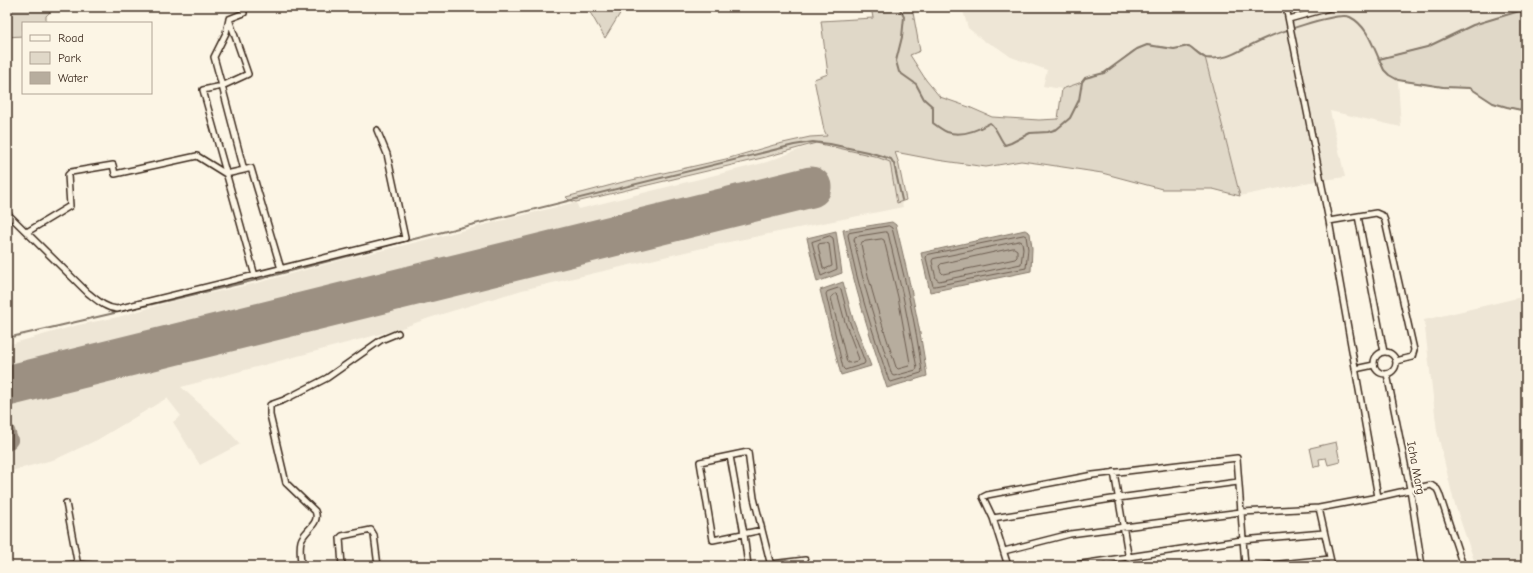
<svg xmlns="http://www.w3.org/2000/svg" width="1533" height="573" font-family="'Comic Neue',sans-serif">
<rect width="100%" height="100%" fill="#fcf5e5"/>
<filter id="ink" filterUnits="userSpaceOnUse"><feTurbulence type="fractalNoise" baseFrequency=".025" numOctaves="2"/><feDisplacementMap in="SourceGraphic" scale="8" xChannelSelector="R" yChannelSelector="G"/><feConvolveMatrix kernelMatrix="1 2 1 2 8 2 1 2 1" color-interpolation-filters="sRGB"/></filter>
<g filter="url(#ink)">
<path fill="#eee6d6" d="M962 7H1526V9L1473 25 1427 47 1380 59 1389 75 1398 80 1401 127 1330 111 1345 177 1310 182 1240 196 1205 58 1189 46 1174 49 1147 45 1133 51 1104 73 1085 78 1082 82 1062 89 1043 86 1047 70 1011 57 997 47 984 41 968 28Z
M816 143 874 156 890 162 903 207 724 243 522 290 429 318 399 329 181 387 222 424 240 444 200 465 173 422 181 416 167 398 97 440 56 459 7 472V345L78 325 118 317 170 302 257 283 349 258 405 245 576 202 579 209 767 162Z
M1526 296V566H1476L1454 502 1437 431 1424 320Z"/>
<path fill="#e0d8c8" stroke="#8e8173" d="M7 7H55L46 16V23H23V36L7 37Z
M587 7H624L605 38Z
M871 7H912L920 51 910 55 926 80 940 97 969 107 992 117 1039 120 1058 119 1062 89 1082 82 1085 78 1105 73 1133 51 1147 45 1174 49 1189 46 1205 57 1240 196 1213 189H1162L1102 173 1043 164 1021 161 986 167 937 160 895 152 898 161 906 200 897 203 890 162 874 156 816 143 766 157 576 202 569 200 566 197 623 182 726 159 774 145 810 137 827 136 824 130 814 79 828 74 821 21 873 18Z
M1526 9V111L1507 107 1493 103 1470 88 1443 87 1398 80 1389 75 1384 70 1379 59 1427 47 1473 25Z
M1336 442 1340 462 1328 465 1326 458 1319 459 1320 466 1314 467 1310 448Z"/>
<path fill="#b7ad9e" stroke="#85796b" d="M892 222 896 225C908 275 920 325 927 376L887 388C870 336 853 284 843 230Z
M1025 230 1030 233 1032 248 1031 271 930 292 921 253Z
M836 231 842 273 817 282 807 238Z
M843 282 853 319 871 366 841 375 820 290Z"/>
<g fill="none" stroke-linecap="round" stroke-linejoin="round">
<path stroke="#6d5e51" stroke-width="1" d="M889 226 892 228C904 275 916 323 922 372L921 373 891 382 889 381C873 333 857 285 848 235L849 233Z
M886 232 888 233 903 296 917 368 916 370 894 376 892 375C878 330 863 286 854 239L855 237Z
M1024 235 1026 236 1028 249 1026 268 935 286H933L926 258 927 255Z
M830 236 833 238 837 269 821 276 812 242Z
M882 239 884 240 898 297 910 363 909 366 898 369 896 367C883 327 869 286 861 244L862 242Z
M1020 241 1022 242 1023 249 1021 264 939 281 936 279 932 261 933 259Z
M826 243 829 244 832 266 825 269 823 268 818 246 819 244Z
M1014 248 1017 250V257L1015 259 943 274 941 272 939 266 941 264Z
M839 288 841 289 849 320 865 362 864 364 845 370 843 368 826 294 827 292Z
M836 294 838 296 845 322 859 359 857 361 849 363 847 362 831 298 832 296Z"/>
<path stroke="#85796b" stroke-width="2" d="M899 7 904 17 902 37 896 61 899 72 916 84 924 99 933 107V123C937 126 942 130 947 132 961 137 978 130 990 123 997 128 999 138 1005 145L1011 143 1030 133 1048 132 1057 129 1070 118 1079 100 1082 82 1085 78 1104 73 1137 49 1147 45 1174 49 1189 46C1194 49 1201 57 1206 58 1228 61 1239 50 1257 42 1271 35 1338 11 1350 17 1366 25 1372 43 1379 59L1427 47 1473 25 1526 9
M1379 59 1384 70 1389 75 1398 80 1443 87 1470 88 1493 103 1507 107 1526 111
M7 338 256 280 406 241 794 145 813 142 830 144 872 153 891 159 894 164 902 200"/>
<path stroke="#9c9082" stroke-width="16" d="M7 431 10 440 7 443"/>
<path stroke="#9c9082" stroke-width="41" d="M7 386 811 187"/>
<defs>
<path id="street" d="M1286 7 1329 221 1378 497
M229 19 244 13 242 7
M1289 19 1333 7
M244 170 251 168 281 269
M7 213 88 293C97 300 105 308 117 309L405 238 387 154 377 130
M1358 216 1384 352
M1329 221 1376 213 1383 216 1385 221 1414 350 1412 357 1396 361
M27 232 70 206 68 175 71 172 113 165 115 174 197 156 226 174 244 170 222 86 248 74 229 19 226 33 214 57 222 86 203 90 255 276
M1374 363a11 11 0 1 1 22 0a11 11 0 1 1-22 0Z
M1355 369 1374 365
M1387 374 1410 489 1422 566
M730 456 744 534 748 566
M1114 472 1130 566
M66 503 78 566
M1319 508 1332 566
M993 518 1118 498 1238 482
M762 530 713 540 700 462 748 452 754 498 771 566
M1004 551 1070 534 1241 512 1319 508 1378 497 1431 485 1437 489 1439 493 1463 566
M771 564 805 560 806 566
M54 566 77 564 107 566
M301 566C301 559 299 548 301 541 304 530 321 524 315 511L286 483 270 415V405L284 400 327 378 381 340 398 333
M342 566 340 538 342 536 371 530 374 535 378 566
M1008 566 993 518 983 497 987 495 1093 475 1237 458 1245 566
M1068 566 1242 540 1324 533
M1261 566 1330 559"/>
</defs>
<use href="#street" stroke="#3b2a1e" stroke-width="8"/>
<use href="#street" stroke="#fcf5e5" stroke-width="5"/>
</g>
</g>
<g text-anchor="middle" stroke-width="3.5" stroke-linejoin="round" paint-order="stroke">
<g font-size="12" fill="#3b2a1e" stroke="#fcf5e5">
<text transform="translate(1416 468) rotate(79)" y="4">Icha Marg</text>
</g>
</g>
<rect width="1533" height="573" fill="none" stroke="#fcf5e5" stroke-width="24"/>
<rect x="12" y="12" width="1509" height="549" fill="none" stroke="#3b2a1e" stroke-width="1.5" filter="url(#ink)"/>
<rect x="22" y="22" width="130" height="72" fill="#fcf5e5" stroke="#afa495"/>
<rect x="30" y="35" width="20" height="6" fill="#fcf5e5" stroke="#afa495"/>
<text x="58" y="42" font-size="12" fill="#3b2a1e">Road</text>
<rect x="30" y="52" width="20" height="12" fill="#e0d8c8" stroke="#afa495"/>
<text x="58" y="62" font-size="12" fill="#3b2a1e">Park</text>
<rect x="30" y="72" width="20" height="12" fill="#b7ad9e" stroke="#afa495"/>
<text x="58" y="82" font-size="12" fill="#3b2a1e">Water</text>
</svg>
